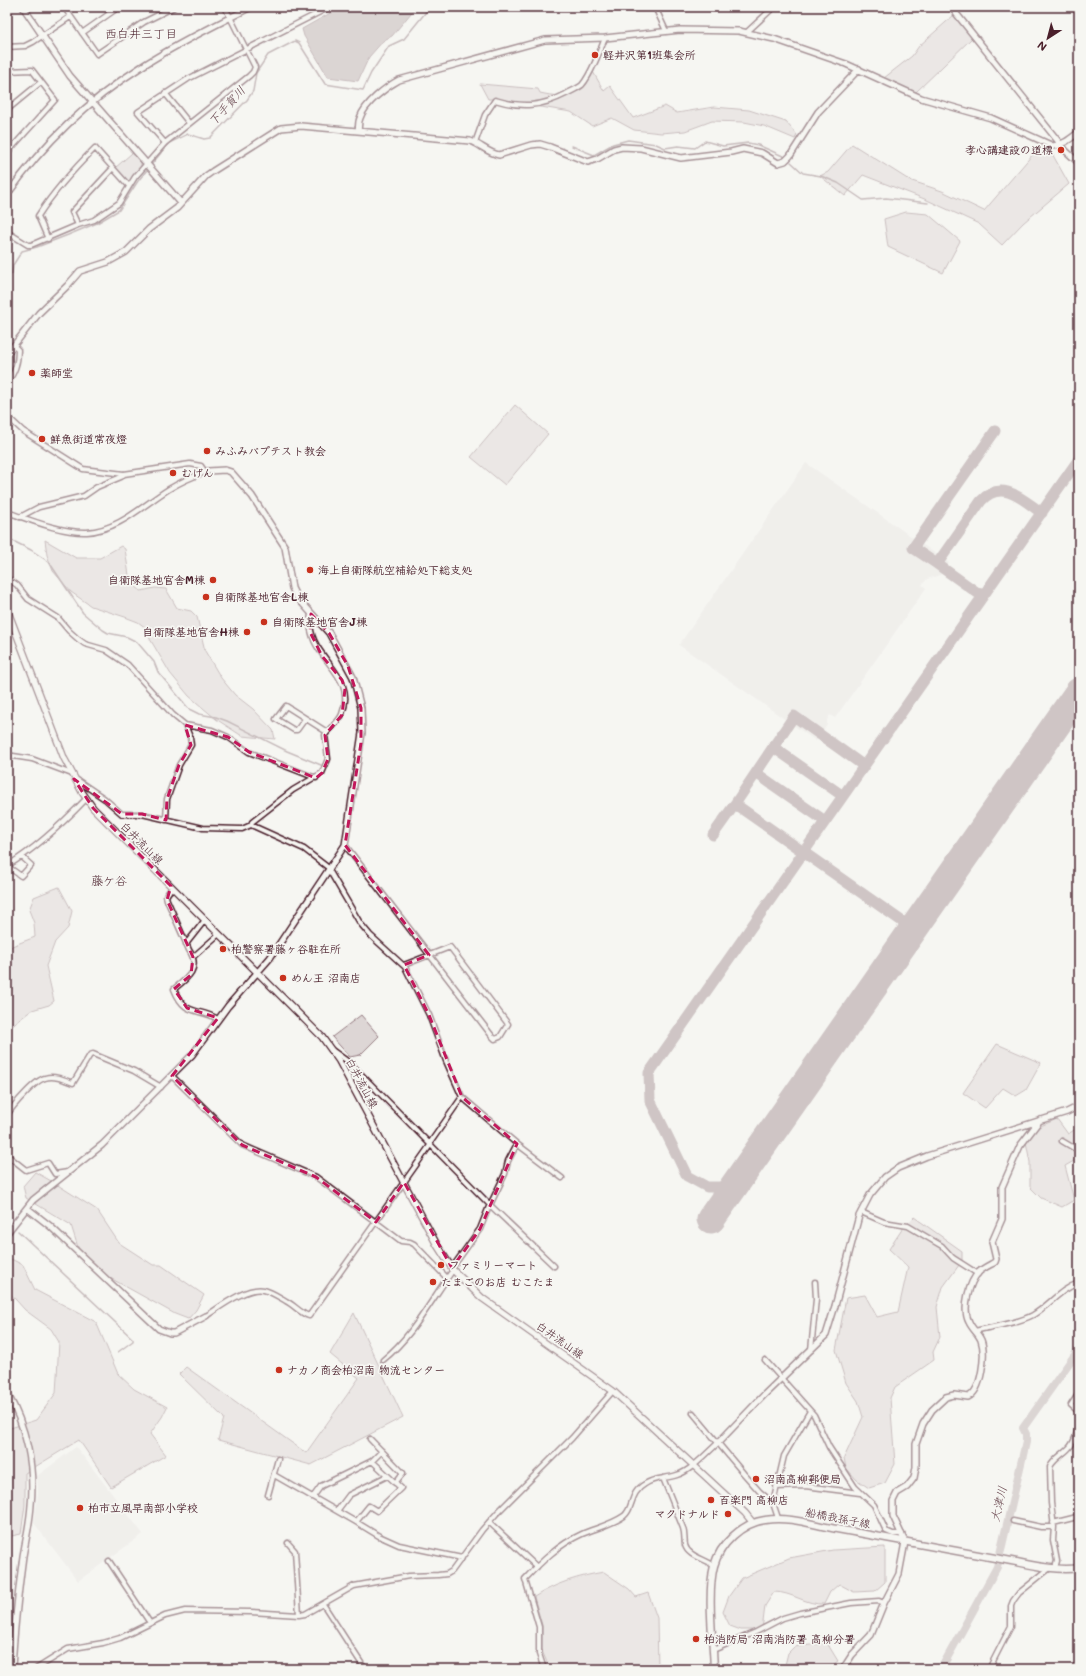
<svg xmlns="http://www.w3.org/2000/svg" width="1086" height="1676" font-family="Mali,'Klee One',sans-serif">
<rect width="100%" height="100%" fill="#f6f6f2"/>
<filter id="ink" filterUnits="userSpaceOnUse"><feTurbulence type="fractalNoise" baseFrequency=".025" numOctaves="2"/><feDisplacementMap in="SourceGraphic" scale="8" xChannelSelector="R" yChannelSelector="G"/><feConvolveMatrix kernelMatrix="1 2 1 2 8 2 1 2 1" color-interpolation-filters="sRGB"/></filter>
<g filter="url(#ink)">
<path fill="#e9e6e3" d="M806 463 949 563 940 575 927 579 922 585 926 588 835 718 830 715 827 720V725L816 741 679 645Z
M76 1447 143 1534 78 1581 34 1523 38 1493 37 1476Z"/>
<path fill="#ddd6d5" stroke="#947a80" d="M954 15 972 38 915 93 884 78 912 56 919 46Z
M592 70 604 91 610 86 633 118 665 106 677 113 714 107 749 110 786 122 797 135 795 139 764 126 744 122 712 121 685 131 661 133 634 130 612 118 592 126 571 112 493 99H488L480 84 538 89 540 93C567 99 579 96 592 70Z
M852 144 909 180 942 191 984 211 1039 147 1050 150 1069 184 1023 223 1002 245 979 224 927 200 863 175 845 196 820 176 828 172Z
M132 153 141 163V167L130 181H127L115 168Z
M906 212 928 214 960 241 943 273 888 247 884 219Z
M515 405 548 434 505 485 471 457Z
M45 540 76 558H100L121 546 125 549 130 582 141 591 155 588 166 589 177 608 191 611 197 617 205 651 221 678 235 695 253 709 273 730 275 739 242 736 216 719 189 696 170 673 150 639 146 628 138 622 125 617 91 606 71 592 53 571 47 555Z
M59 887 72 911 68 928 55 942 46 966 54 1001 49 1005 32 1010 7 1029V952L12 946 35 937 34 923 29 910 34 897Z
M361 1015 379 1036 360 1055 350 1057 332 1037Z
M997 1044 1041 1063 1026 1090 1016 1096 1003 1088 985 1108 963 1093Z
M1057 1119 1068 1134 1079 1127V1130L1076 1132 1079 1138V1158L1065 1166 1074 1200 1062 1207 1041 1198 1030 1187V1162L1026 1142 1036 1128Z
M35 1172 53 1182 97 1210 119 1243 153 1265H161L204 1295 196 1310 188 1319 175 1314 103 1274 82 1260 71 1225 26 1198 23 1186Z
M914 1217 962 1251V1261L943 1287 937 1307 940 1337 933 1352 934 1360 895 1387 890 1398 895 1464 885 1483 869 1488 857 1480 846 1468 844 1458 863 1417 858 1401 846 1383 836 1350 846 1298 865 1295 877 1317 898 1312 908 1267 889 1249 903 1228Z
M7 1257 23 1265 35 1290 96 1322 118 1374 134 1389 167 1407 162 1417 150 1434 166 1455 111 1487 79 1440 25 1473V1505L21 1534 7 1537V1429L36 1420 56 1393 59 1342 51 1329 25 1310 7 1290Z
M354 1313 403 1417 311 1465 218 1440 224 1418 179 1374 186 1367 306 1453 359 1378 330 1354Z
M885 1547V1582L875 1591 854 1592 839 1584 830 1592 824 1604C806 1605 792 1592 774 1592L765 1606 762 1630H741L730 1626 723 1612 729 1596 742 1578 789 1558 833 1550Z
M604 1572 629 1589 636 1597 648 1593 657 1618 658 1669H598L596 1665 588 1669H550L542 1651V1625L534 1597C556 1583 579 1576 604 1572Z
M827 1643 838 1661 827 1669H784L788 1653 794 1647Z"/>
<path fill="#bbadae" stroke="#8e747a" d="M341 7H416L392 36 384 40 369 57 358 81 328 77 304 36 302 29Z"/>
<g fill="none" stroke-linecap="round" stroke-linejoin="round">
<path stroke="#8e747a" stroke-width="1.5" d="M572 146 594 155 613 144 628 140 656 144 665 148 678 146 695 148 705 141 723 146 748 143 758 145 785 157
M791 162 803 173 821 176 838 183 863 200 886 198 928 203
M7 276 12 274 13 265 22 251 37 247 68 235 97 223 119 210 138 181 169 143 188 134 204 139 210 138 247 100 253 91 256 73 268 55 295 41 299 43 325 84 363 90 371 73 389 46 404 39 430 7
M7 538 31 550 49 562 83 613 103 630 108 633 127 637 137 642 154 662 158 672 189 709 199 714 216 717 227 721 287 751 321 765
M18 1231 133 1339V1341L118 1352"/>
<path stroke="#bbadae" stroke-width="8" d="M941 1669 997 1567 1026 1442V1434L1023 1428 1079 1349"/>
<path stroke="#a08a8e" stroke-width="11" d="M937 564 913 548 995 431
M982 596 937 564 981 501C1002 478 1023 500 1042 513
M773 747 843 796
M864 766 794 716 735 804 913 929
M756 773 825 821
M713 835 735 804
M738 1180 725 1187H707L687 1176 650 1100 649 1073 1079 459"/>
<path stroke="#a08a8e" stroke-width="29" d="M711 1219 1079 692"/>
<defs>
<path id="minor" d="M64 7 97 54 144 22 174 7
M106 7 110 13
M655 7 666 31
M747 32 774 7
M82 33 119 7
M7 47 25 46 33 42 70 17
M7 71 32 70 55 100 7 153
M165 93 189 123
M7 110 41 82
M165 143 138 112 188 79 330 7
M475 143 485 115 495 100C521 108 541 107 566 94 571 91 577 89 582 85 590 76 601 49 605 38
M78 225 72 212 113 168
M7 232 28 245H31L78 225 94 220 119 203 135 177 165 143 249 76 253 72 255 67 225 7
M48 239 38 216C54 191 73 170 95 148L129 186
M7 245 12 235
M7 383C15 372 18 363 18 350L14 346
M7 416 23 431 83 469 124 474 190 464 201 466 205 472
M7 512C30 520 62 533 87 532 119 530 143 505 169 489 182 481 194 476 208 471
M20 517 39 507 84 496 97 487 121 477 124 474
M7 578 17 585 28 599 58 618 69 631 78 639 85 644 106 650 128 665 173 715 185 725 212 730 228 737 249 752 316 778
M305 719 297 730H294L276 719 286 706 327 732
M7 755 32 759 72 774
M77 780 105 799 122 814H142L203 828 242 829 251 825 252 822 293 790 322 773 328 759 325 735C330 728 340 721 342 714 359 671 303 658 311 614
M166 820 167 799 179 765 191 745 190 737 185 725
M251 825 304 849 330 869
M345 845 492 1036 495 1039 500 1037 508 1024 450 947 404 965
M7 866C35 849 63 823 86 799
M7 866 21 876 31 865 22 857
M329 870 360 923 370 935 405 967 429 1015 446 1061 462 1097 430 1143
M172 887 166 896 167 900 189 950C201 968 188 978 174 989 185 1017 197 1007 218 1019
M186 944 205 920
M193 957 219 934
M332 1050 350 1063 490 1205 554 1266
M172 1076 242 1145 316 1177 401 1241 410 1242 414 1244 447 1278
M462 1097 517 1144 562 1178
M7 1115C13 1106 35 1080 45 1078 55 1075 65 1080 73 1083L90 1055 93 1054 134 1071 161 1087
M1062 1141 1079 1151
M7 1155 26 1170 48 1163 55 1174 68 1172
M490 1205 505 1174 508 1161 517 1144
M861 1212 884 1222 908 1226 942 1246 953 1258 978 1274
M452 1268 480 1229 490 1204
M206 1316C220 1307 247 1286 264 1290 272 1292 279 1297 286 1301 294 1305 300 1313 309 1316L431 1144
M975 1331C994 1326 1016 1324 1033 1315 1050 1305 1060 1289 1079 1283
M811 1350 816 1299 815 1282
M383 1360C413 1336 431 1300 453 1270
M765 1360 814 1415 829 1447 855 1487 874 1505 886 1531 893 1534H902
M693 1413 744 1474 760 1492 773 1503 778 1518
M370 1439 403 1473 395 1483
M274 1475 356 1522 379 1536 399 1545 462 1558
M663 1478 683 1528C685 1534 684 1539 685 1545 688 1557 706 1559 714 1566
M776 1487 805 1486 860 1493
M268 1495 278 1459
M313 1497 321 1486 372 1461 382 1451
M773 1503 784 1456 810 1411
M337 1511 349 1495 387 1476
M1013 1521 1041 1527H1054
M356 1522 369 1506 377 1511 401 1488 372 1461
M489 1522 537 1567
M1053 1523 1073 1518 1079 1515
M288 1543 295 1551 299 1615
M109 1561 150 1623
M1055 1568 1057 1561 1053 1540 1054 1527 1051 1503 1050 1467C1054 1459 1062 1455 1068 1449 1077 1441 1079 1423 1079 1412L1071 1405 1079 1393
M323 1604 365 1669
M713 1650 756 1632 783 1618 800 1613 851 1603 879 1601 884 1603
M36 1669 68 1649 103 1643 120 1638 165 1616 185 1611 251 1612 299 1615 305 1614 354 1586 409 1576 438 1575 447 1574 452 1571 482 1530 497 1513 572 1438 613 1391
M544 1669 539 1654V1627L525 1579C542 1561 558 1545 582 1534 596 1528 611 1525 624 1516 634 1508 629 1493 645 1484 655 1477 666 1479 677 1475 691 1471 707 1453 718 1443
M989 1669 1011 1626V1606L1013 1601 1019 1593 1050 1568"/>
<path id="tertiary" d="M23 7 70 76 181 203
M951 7 1066 151 1079 163
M358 131C359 127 358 122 360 118 365 103 386 87 399 80L545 40 605 38 680 30 739 31 774 39 846 64 921 98 991 118 1053 146C1065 144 1070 139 1079 132
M7 195C43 144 89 100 141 67 176 44 214 26 251 7
M7 354 39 313 67 286 80 271 108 262 126 252 149 229 177 208 206 176 213 171 281 128 301 126 470 141C480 144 488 153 499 155L531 145 540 144 550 147 588 162 597 159 614 149 622 147 641 148 681 158 731 152 743 149 762 153 778 163 785 161 790 156 818 112 859 69
M27 1208 50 1226 159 1329 170 1333H174L206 1316
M7 1233 33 1200 102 1145 192 1055 228 1006 270 958 345 845 362 733 361 708 353 677 329 633 296 596 292 588 285 547 252 496 231 472 225 470 208 471
M7 1393C26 1426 35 1466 31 1505 30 1522 26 1539 23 1556 18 1594 14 1631 12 1669
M718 1443 765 1394 826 1335 835 1306 859 1216 870 1195 885 1177 898 1168 927 1156 1067 1112 1079 1106
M843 1669 852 1655 871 1635 884 1603 899 1574 905 1542 893 1516V1501L897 1493 907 1487 914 1478 916 1467V1444L923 1424 932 1410 946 1397 954 1395 968 1397C982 1391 986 1353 981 1340 978 1333 972 1329 969 1322 962 1309 969 1282 979 1272 983 1268 990 1265 995 1262L996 1259 992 1242 1002 1219V1187L1020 1146 1040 1120"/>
<path id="secondary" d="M7 609 64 758 82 792 93 808 322 1037 339 1061 437 1245 453 1270 482 1298 613 1391 745 1513 753 1523"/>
<path id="primary" d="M714 1669C713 1641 707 1592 714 1566 720 1544 742 1523 765 1520 790 1516 813 1525 837 1529 890 1539 942 1548 995 1558 1022 1562 1052 1572 1079 1568"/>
</defs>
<use href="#minor" stroke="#4a1f2b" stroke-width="7"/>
<use href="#tertiary" stroke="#4a1f2b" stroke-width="8"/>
<use href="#secondary" stroke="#4a1f2b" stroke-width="8"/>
<use href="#primary" stroke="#4a1f2b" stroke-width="9"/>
<use href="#minor" stroke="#f6f6f2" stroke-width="4"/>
<use href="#tertiary" stroke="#f6f6f2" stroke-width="5"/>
<use href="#secondary" stroke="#f6f6f2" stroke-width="5.5"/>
<use href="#primary" stroke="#f6f6f2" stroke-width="6"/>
</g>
</g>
<path d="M0 0H1086V1676H0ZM311 614 329 633 348 666 361 708V743L345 845 429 955 404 965 429 1015 462 1097 517 1144 480 1229 452 1268 404 1182 376 1222 316 1177 242 1145 172 1076 218 1018 187 1008 174 989 191 975 193 957 167 900 171 886 93 808 74 779 122 814H142L166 820 167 799 179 765 191 745 185 725 228 737 249 752 316 778 322 773 328 759 325 735 342 715 345 689 342 680 322 656 310 632Z" fill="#f6f6f2" fill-opacity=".55" fill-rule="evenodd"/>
<path fill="none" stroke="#c2185b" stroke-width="3" stroke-dasharray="8 5" stroke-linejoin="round" d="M311 614 329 633 348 666 361 708V743L345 845 429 955 404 965 429 1015 462 1097 517 1144 480 1229 452 1268 404 1182 376 1222 316 1177 242 1145 172 1076 218 1018 187 1008 174 989 191 975 193 957 167 900 171 886 93 808 74 779 122 814H142L166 820 167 799 179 765 191 745 185 725 228 737 249 752 316 778 322 773 328 759 325 735 342 715 345 689 342 680 322 656 310 632Z"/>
<g fill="#c8321e" stroke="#f6f6f2" stroke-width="1.5">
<circle cx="595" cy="55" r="4"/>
<circle cx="1061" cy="150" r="4"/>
<circle cx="32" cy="373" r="4"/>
<circle cx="42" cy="439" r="4"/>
<circle cx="207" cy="451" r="4"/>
<circle cx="173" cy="473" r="4"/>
<circle cx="310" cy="570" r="4"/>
<circle cx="213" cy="580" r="4"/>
<circle cx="206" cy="597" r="4"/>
<circle cx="264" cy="622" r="4"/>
<circle cx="247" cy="632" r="4"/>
<circle cx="223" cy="949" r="4"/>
<circle cx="283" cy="978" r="4"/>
<circle cx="441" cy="1265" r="4"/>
<circle cx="433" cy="1282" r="4"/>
<circle cx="279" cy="1370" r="4"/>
<circle cx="756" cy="1479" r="4"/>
<circle cx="711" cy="1500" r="4"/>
<circle cx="80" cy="1508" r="4"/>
<circle cx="728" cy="1514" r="4"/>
<circle cx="696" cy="1639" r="4"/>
</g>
<g text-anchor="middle" stroke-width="3.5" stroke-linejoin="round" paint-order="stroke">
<g font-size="11" font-weight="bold" fill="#4a1f2b" stroke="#f6f6f2" text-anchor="start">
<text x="603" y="59">軽井沢第1班集会所</text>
<text x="1053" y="154" text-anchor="end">孝心講建設の道標</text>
<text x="40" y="377">薬師堂</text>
<text x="50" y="443">鮮魚街道常夜燈</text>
<text x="215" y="455">みふみバプテスト教会</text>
<text x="181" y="477">むげん</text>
<text x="318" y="574">海上自衛隊航空補給処下総支処</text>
<text x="205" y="584" text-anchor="end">自衛隊基地官舎M棟</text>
<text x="214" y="601">自衛隊基地官舎L棟</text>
<text x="272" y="626">自衛隊基地官舎J棟</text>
<text x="239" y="636" text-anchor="end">自衛隊基地官舎H棟</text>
<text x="231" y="953">柏警察署藤ヶ谷駐在所</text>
<text x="291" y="982">めん王 沼南店</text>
<text x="449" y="1269">ファミリーマート</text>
<text x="441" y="1286">たまごのお店 むこたま</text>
<text x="287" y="1374">ナカノ商会柏沼南 物流センター</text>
<text x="764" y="1483">沼南高柳郵便局</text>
<text x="719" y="1504">百楽門 高柳店</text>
<text x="88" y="1512">柏市立風早南部小学校</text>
<text x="720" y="1518" text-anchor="end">マクドナルド</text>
<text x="704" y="1643">柏消防局 沼南消防署 高柳分署</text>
</g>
<g font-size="11" fill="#4a1f2b" stroke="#f6f6f2">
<text transform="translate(142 843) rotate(45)" y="4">白井流山線</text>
<text transform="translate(362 1083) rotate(62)" y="4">白井流山線</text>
<text transform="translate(560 1340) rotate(35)" y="4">白井流山線</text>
<text transform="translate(838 1518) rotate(11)" y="4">船橋我孫子線</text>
</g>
<g font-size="12" fill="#4a1f2b" stroke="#f6f6f2">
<text x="141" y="38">西白井三丁目</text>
<text x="109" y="885">藤ケ谷</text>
</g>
<g font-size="12" font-style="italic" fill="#6c4a52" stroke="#f6f6f2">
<text transform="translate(227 106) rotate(-48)" y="4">下手賀川</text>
<text transform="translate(999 1504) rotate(-77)" y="4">大津川</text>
</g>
</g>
<rect width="1086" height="1676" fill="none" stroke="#f6f6f2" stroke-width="24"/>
<rect x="12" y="12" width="1062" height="1652" fill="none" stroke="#4a1f2b" stroke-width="1.5" filter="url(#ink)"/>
<g transform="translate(1048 38) rotate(216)" stroke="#f6f6f2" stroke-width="3" paint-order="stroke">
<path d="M0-3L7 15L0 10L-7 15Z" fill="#4a1f2b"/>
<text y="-6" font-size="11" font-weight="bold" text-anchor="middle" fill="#4a1f2b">N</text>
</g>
</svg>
